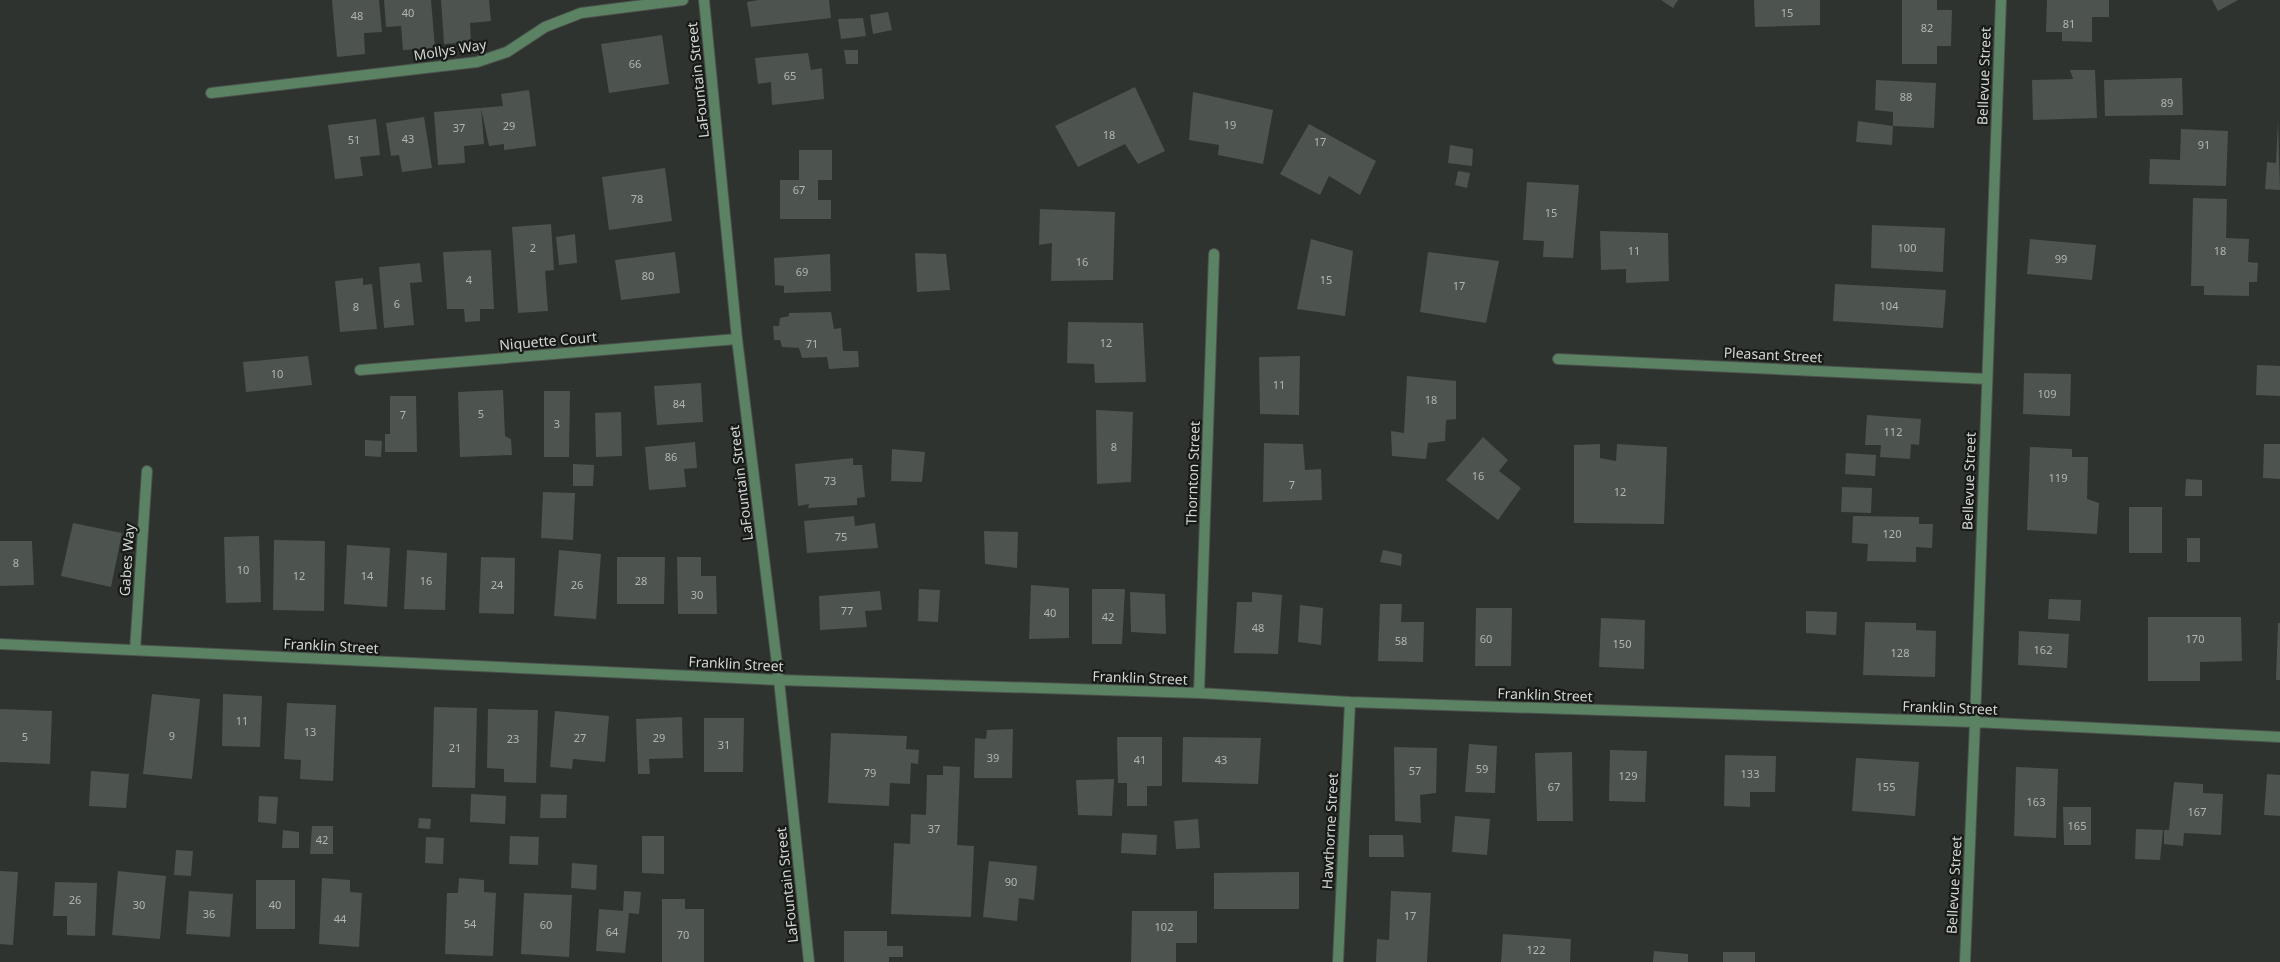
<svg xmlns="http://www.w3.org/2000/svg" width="2280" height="962" font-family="'Noto Sans',sans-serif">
<rect width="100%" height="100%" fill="#2e332f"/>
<path fill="#4d534e" d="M332 0H379L382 32 364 33 365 54 337 57Z
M384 0H431L435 48 403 50 401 26 386 27Z
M441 0H489L491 21 470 23 471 42 444 44Z
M758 0H829L831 18 751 27 747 2Z
M1661 0H1678L1673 8Z
M1754 0H1820V25L1755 27Z
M1902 0H1937V10H1952L1951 46H1937V64H1902Z
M2047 0H2109V17H2092V42L2062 41V32H2046Z
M2212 0H2238L2218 11Z
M888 12 892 30 873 34 870 15Z
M863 18 866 36 841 39 838 19Z
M662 35 669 84 609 93 601 44Z
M844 50H858V64H846Z
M808 53 811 70 822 68 824 99 772 105 771 82 758 84 755 58Z
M2070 70H2095L2097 118 2033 120 2032 80 2073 79Z
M2182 78 2183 115 2105 116 2104 80Z
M1876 80 1936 83 1934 128 1893 126V112L1875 110Z
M1135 87 1165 151 1138 164 1125 144 1078 167 1055 126Z
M529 90 536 146 504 150V144L489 146 481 108 484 144 464 146 465 163 438 165 434 112 503 106 501 94Z
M1193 92 1273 110 1263 164 1218 155 1219 145 1189 140Z
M424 117 432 168 402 172 399 155 391 156 386 123Z
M376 119 380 155 360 157 363 176 335 179 328 125Z
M1858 121 1893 126 1892 145 1856 142Z
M2278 121 2280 190 2265 189 2267 162 2276 163Z
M1309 124 1376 161 1360 195 1329 176 1320 195 1280 174Z
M2181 129 2228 131 2226 186 2149 184 2150 159 2180 160Z
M1450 145 1473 149 1472 166 1448 163Z
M799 150H832V180H818V200H831V219H780V180H799Z
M665 168 672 221 609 230 602 177Z
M1458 171 1470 173 1467 188 1455 185Z
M1527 182 1579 185 1573 258 1543 257 1544 241 1523 240Z
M2193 198 2227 199 2226 238 2249 239 2248 262 2258 263 2257 282H2249V296L2204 295V286H2191Z
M1040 209 1115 212 1113 280 1051 281 1052 243 1039 245Z
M551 224 554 270 545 271 548 311 518 313 512 227Z
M1872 225 1945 228 1943 272 1871 268Z
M1600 231 1668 233 1669 281 1626 283V269L1601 270Z
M575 234 577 263 559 265 556 237Z
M1311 239 1353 251 1345 316 1297 309Z
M2030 239 2096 245 2092 280 2027 274Z
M491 250 494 309H480V321L465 322 464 309H447L443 252Z
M675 252 680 293 621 300 615 260Z
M1428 252 1499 261 1486 323 1420 312Z
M915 253 946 254 950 290 917 292Z
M830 254 831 291 784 293V286L775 285 774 258Z
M420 263 422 282 410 283 414 325 384 328 379 267Z
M363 278V285L372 284 377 329 340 332 335 281Z
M1835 284 1946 290 1943 328 1833 321Z
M831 312 834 329 841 328 843 351H858L859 367 829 369 827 357 802 358 799 348 782 347 780 340H774L773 326H779L780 318 789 316V313Z
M1068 322 1143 323 1146 382 1095 383 1094 364 1067 363Z
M308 356 312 385 246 392 243 362Z
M1300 356 1299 415 1260 414 1259 357Z
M2257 365 2280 366V396L2256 395Z
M2024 373 2071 374 2070 416 2023 414Z
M1407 376 1456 381V419L1446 420 1445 441 1428 443 1426 459 1392 456 1391 431 1404 433Z
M701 383 703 422 657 425 654 386Z
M503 390 505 436 511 439 512 455 460 457 458 392Z
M544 391H570L569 457H544Z
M390 396H416L417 452H385V434H390Z
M1096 410 1133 412 1131 482 1097 484Z
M621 412 622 456 596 457 595 413Z
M1867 415 1921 419 1919 445 1911 444 1910 459 1880 457 1881 445H1865Z
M1483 437 1508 460 1499 471 1521 488 1498 520 1446 480Z
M365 440 382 441 381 457 365 456Z
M695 442 697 468 684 469 686 487 649 490 645 447Z
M1264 443 1303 444 1305 470 1321 469 1322 500 1263 502Z
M1600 444V458L1616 461 1617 444 1667 447 1664 524 1574 523V445Z
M2264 444H2280V479L2263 478Z
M2030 447 2072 449V457H2088L2087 499 2099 503 2097 534 2027 530Z
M892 449 925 452 922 482 891 481Z
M1846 453 1876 455 1875 476 1845 474Z
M853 458V465H862L865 497 857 498V505L808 508 809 504 798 506 795 464Z
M573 464 594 465 593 486H573Z
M2186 479 2202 480V496H2185Z
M1842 487 1872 488 1871 513 1841 512Z
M543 492 575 493 573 540 541 538Z
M2129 507H2162V553H2129Z
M854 516 855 526 875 523 878 548 807 553 804 521Z
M1853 516 1919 517V524H1933L1932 548 1916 547V562L1867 561 1868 544 1852 543Z
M73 523 122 533 111 587 61 576Z
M984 531 1018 532 1017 568 985 564Z
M259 536 261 602 226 603 224 537Z
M2187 538H2200V562H2187Z
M274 540 325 541 324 611 273 610Z
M0 541H32L34 585 0 586Z
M347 545 390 548 387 607 344 604Z
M407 550 447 553 445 610 404 609Z
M559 550 601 554 596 619 554 616Z
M1383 550 1402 554 1401 566 1380 562Z
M481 557 515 558 514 614 479 613Z
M617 557H665L664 604H617Z
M677 557H701V576H716L717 614H678Z
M1031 585 1069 588V638L1029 639Z
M919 589 940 590 938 622 918 621Z
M1092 589H1125L1122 644H1092Z
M880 591 882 610 865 611 867 627 820 630 819 596Z
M1130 592 1165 594 1166 634 1131 632Z
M1252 592 1282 595 1278 654 1234 653 1237 602H1252Z
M2049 599 2081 600 2080 621 2048 619Z
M1380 604H1402L1401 622H1424L1423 662 1378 661Z
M1300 605 1323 608 1321 645 1298 642Z
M1476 608H1512L1511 666H1475Z
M1806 611 1837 612 1836 635 1806 633Z
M2148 617H2241L2242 661 2200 662V681H2148Z
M1601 618 1645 620 1644 669 1599 667Z
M1865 622 1916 623V630L1936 631 1935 677 1863 675Z
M2278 623H2280V680H2276Z
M2019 631 2069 634 2067 668 2018 665Z
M152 694 200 699 192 779 143 774Z
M223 694 262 696 260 747 222 746Z
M287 703 336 705 333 781 300 779 301 760 284 759Z
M434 707 477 708 475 788 432 787Z
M0 709 52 711 50 764 0 762Z
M488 709 538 710 536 783 504 782V769L487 768Z
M555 711 609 716 605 762 573 759 572 769 550 767Z
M682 717 683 758 649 759 650 774H638L636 719Z
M704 718H744L743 772H704Z
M1013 729 1012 778H974L975 738 986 739 987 730Z
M831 733 907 736 906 749 919 750 918 764 911 763 910 784 890 783 889 806 828 803Z
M1117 737H1162V786H1147V806H1127V783H1118Z
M1183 737 1261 738 1258 784 1182 782Z
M1469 744 1497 746 1495 793 1465 792Z
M1394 747 1437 748 1436 793 1420 795 1421 823 1395 821Z
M1610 750 1647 751 1645 802 1609 801Z
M1572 752 1573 821H1537L1535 753Z
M1725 755 1776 756 1775 792H1750V807L1724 806Z
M1856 758 1919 762 1915 816 1852 811Z
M943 766 960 767 957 845 974 846 971 917 891 914 894 843 910 844 911 814 926 815 927 775H943Z
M2016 767 2058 769 2056 838 2014 836Z
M91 771 129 774 126 808 89 806Z
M2267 774 2280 775V816L2264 815Z
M1114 779 1112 816 1078 815 1076 780Z
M2174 782 2203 784V793L2223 794 2221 835 2184 833 2183 846 2164 844V830H2169Z
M471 794 506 796 505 824 470 822Z
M541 794 567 795 566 818H540Z
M259 796 278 797 276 824 258 822Z
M2063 807H2091V845H2064Z
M1455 816 1490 819 1487 855 1452 852Z
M419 818 431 819 430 829 418 828Z
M1198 819 1200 848 1176 849 1174 821Z
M312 826H333V854H310Z
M2136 829 2163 830 2160 860 2135 859Z
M283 830 299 832V848H282Z
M1122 833 1157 835 1156 855 1121 853Z
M1369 835H1403L1404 857H1369Z
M510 836 539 837 538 865 509 864Z
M642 836H664V874L642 873Z
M426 837 444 838 443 864 425 863Z
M176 850 193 851 191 876 174 875Z
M989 861 1037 866 1034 900 1019 898 1017 921 983 917Z
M572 863 597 865 596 890 571 888Z
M0 871 18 872 13 945 0 944Z
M118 871 166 876 160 939 112 935Z
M1299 872V909H1214V873Z
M322 878 350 880V892L362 893 359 947 319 944Z
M459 878 484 880V892L496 893 493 956 445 954 447 893H458Z
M256 880H295V929H256Z
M55 882 97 883 95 936 67 935V916H53Z
M189 891 233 894 230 937 186 934Z
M624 891 641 892 639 914 629 913 625 953 596 951 599 909 623 911Z
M1391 891 1431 893 1427 962H1376L1377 939 1389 940Z
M524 893 572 895 569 957 521 954Z
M662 899H685V909H704V962H662Z
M1132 911H1197V943H1176V962H1131Z
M844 931H887V946H903V957H889V962H844Z
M1503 934 1571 939 1570 962H1501Z
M1654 951 1688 954V962H1653Z
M1723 952H1755V962H1723Z"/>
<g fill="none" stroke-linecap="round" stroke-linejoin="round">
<defs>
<path id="service" d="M135 650 147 471"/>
<path id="minor" d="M211 93 477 62 507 52 545 27 581 13 683 0
M1558 359 1987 379
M360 370 737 339
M0 644 779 680 1199 693 1350 702 1975 722 2280 737
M1199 693 1214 254
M1338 962 1350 702
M1965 962 1975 722 2001 0"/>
<path id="tertiary" d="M704 0 737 339 779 680 809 962"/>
</defs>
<use href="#service" stroke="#4c514d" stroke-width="12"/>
<use href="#minor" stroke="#4c514d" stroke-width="12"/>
<use href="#tertiary" stroke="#4c514d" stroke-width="12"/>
<use href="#service" stroke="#5a8263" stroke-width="10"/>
<use href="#minor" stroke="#5a8263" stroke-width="10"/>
<use href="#tertiary" stroke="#5a8263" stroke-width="10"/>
</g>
<g text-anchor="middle" stroke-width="4.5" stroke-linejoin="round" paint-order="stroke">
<g font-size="11" fill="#b2b6b2">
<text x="408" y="17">40</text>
<text x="1787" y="17">15</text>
<text x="357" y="20">48</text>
<text x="2069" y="28">81</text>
<text x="1927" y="32">82</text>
<text x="635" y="68">66</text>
<text x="790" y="80">65</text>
<text x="1906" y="101">88</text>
<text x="2167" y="107">89</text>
<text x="1230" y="129">19</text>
<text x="509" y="130">29</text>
<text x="459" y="132">37</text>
<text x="1109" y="139">18</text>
<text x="408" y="143">43</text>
<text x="354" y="144">51</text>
<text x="1320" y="146">17</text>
<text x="2204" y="149">91</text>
<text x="799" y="194">67</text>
<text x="637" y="203">78</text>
<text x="1551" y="217">15</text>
<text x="533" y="252">2</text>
<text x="1907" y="252">100</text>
<text x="1634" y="255">11</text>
<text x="2220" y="255">18</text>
<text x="2061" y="263">99</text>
<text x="1082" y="266">16</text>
<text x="802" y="276">69</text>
<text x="648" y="280">80</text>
<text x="469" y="284">4</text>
<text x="1326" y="284">15</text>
<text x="1459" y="290">17</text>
<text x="397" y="308">6</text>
<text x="1889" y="310">104</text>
<text x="356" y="311">8</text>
<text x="1106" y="347">12</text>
<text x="812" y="348">71</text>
<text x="277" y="378">10</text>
<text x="1279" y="389">11</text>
<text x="2047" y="398">109</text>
<text x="1431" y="404">18</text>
<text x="679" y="408">84</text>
<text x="481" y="418">5</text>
<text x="403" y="419">7</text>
<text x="557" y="428">3</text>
<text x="1893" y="436">112</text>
<text x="1114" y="451">8</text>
<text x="671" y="461">86</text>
<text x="1478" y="480">16</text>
<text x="2058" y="482">119</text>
<text x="830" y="485">73</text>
<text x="1292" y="489">7</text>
<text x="1620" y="496">12</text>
<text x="1892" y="538">120</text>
<text x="841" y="541">75</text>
<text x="16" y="567">8</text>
<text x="243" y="574">10</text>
<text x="299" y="580">12</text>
<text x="367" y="580">14</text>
<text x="426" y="585">16</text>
<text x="641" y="585">28</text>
<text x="497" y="589">24</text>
<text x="577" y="589">26</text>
<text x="697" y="599">30</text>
<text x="847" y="615">77</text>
<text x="1050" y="617">40</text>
<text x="1108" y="621">42</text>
<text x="1258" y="632">48</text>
<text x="1486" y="643">60</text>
<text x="2195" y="643">170</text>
<text x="1401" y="645">58</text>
<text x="1622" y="648">150</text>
<text x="2043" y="654">162</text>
<text x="1900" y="657">128</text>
<text x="242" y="725">11</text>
<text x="310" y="736">13</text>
<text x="172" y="740">9</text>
<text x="25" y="741">5</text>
<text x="580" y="742">27</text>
<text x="659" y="742">29</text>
<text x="513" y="743">23</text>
<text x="724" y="749">31</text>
<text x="455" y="752">21</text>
<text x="993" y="762">39</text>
<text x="1140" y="764">41</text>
<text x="1221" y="764">43</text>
<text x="1482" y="773">59</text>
<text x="1415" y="775">57</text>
<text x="870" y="777">79</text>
<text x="1750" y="778">133</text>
<text x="1628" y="780">129</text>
<text x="1554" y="791">67</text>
<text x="1886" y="791">155</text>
<text x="2036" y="806">163</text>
<text x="2197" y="816">167</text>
<text x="2077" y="830">165</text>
<text x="934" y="833">37</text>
<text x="322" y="844">42</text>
<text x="1011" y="886">90</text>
<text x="75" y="904">26</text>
<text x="139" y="909">30</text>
<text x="275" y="909">40</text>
<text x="209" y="918">36</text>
<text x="1410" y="920">17</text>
<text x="340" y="923">44</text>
<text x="470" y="928">54</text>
<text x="546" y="929">60</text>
<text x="1164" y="931">102</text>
<text x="612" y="936">64</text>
<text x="683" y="939">70</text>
<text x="1536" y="954">122</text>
</g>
<g font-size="14" fill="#d3d7d4" stroke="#181a18">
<text transform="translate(450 50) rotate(-9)" y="5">Mollys Way</text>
<text transform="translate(1984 76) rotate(-88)" y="5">Bellevue Street</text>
<text transform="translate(698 80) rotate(-96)" y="5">LaFountain Street</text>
<text transform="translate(548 341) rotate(-5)" y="5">Niquette Court</text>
<text transform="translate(1773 355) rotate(3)" y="5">Pleasant Street</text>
<text transform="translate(1193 473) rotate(-88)" y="5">Thornton Street</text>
<text transform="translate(1969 481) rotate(-88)" y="5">Bellevue Street</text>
<text transform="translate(741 483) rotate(-97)" y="5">LaFountain Street</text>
<text transform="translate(127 560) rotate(-86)" y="5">Gabes Way</text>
<text transform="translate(331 646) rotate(3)" y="5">Franklin Street</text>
<text transform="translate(736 664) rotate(3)" y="5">Franklin Street</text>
<text transform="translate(1140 678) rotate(2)" y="5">Franklin Street</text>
<text transform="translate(1545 695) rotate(2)" y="5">Franklin Street</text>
<text transform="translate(1950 708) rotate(2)" y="5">Franklin Street</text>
<text transform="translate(1330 831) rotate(-87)" y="5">Hawthorne Street</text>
<text transform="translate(787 885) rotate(-96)" y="5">LaFountain Street</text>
<text transform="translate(1954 885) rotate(-87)" y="5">Bellevue Street</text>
</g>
</g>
</svg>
